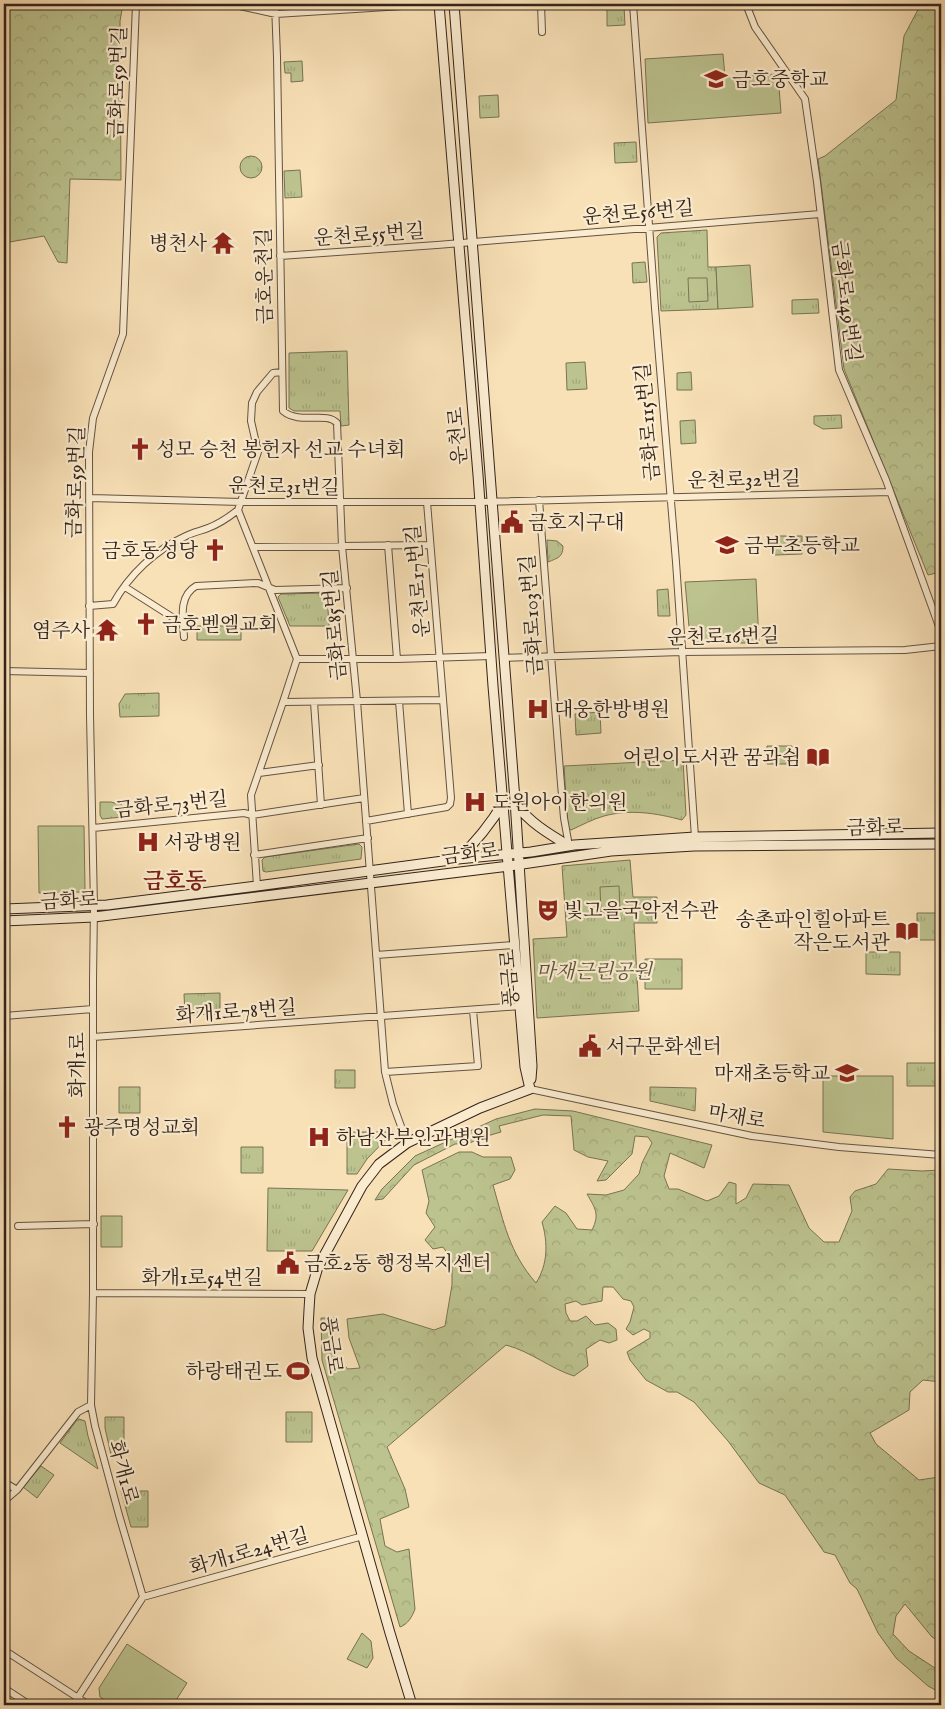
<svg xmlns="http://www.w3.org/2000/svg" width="945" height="1709" font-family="'IM FELL English','Noto Serif KR',serif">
<defs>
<pattern id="forest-crowns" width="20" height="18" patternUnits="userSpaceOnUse" patternTransform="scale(1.25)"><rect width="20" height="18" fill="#bcc38f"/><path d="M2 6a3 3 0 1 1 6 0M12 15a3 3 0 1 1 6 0" fill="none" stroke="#a2a77b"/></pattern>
<pattern id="park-tufts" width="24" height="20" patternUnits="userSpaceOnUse" patternTransform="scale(1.25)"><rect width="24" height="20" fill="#bcc38f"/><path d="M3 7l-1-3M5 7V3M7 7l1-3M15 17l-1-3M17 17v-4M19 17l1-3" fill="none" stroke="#a2a77b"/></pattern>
</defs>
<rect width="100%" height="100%" fill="#f9e1b7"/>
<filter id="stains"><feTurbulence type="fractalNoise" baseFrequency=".004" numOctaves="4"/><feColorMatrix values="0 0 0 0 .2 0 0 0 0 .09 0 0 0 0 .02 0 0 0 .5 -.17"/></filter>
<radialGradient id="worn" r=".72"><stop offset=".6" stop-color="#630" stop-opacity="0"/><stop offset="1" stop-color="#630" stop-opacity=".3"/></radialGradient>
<path fill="url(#forest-crowns)" stroke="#787355" d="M4 4H123L120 21 121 180 70 179 67 263 58 262 44 236 4 243Z
M921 4H941V572L928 575 844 369 818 159 825 156 896 100 904 36Z
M535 1109 573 1111 712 1145 704 1168 670 1153 664 1176 669 1189H678L707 1201 719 1196 729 1182 736 1184V1204L746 1198 753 1184 789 1185 809 1228 824 1242H839L852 1211 850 1197 855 1191 876 1184 888 1169 922 1171 941 1170V1270L935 1280 941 1282V1382L923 1380 910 1392 909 1410 870 1433 876 1444 919 1480 939 1477 941 1482V1642L932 1637 905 1604 896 1616 893 1634 909 1651 941 1672V1693L928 1686 896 1658 878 1633 857 1589 850 1583 835 1555 824 1552 785 1495 759 1483 728 1441 694 1402 677 1392H668L646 1380 630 1360 627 1352 650 1338V1332L644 1329 633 1335 626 1329 630 1322 634 1307 631 1301 623 1299 613 1287H603L602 1301 582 1305 576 1301 565 1304 566 1313 570 1321H577L586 1316 595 1325 608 1323 616 1329 617 1340 609 1343 600 1340 586 1349 588 1366 574 1376C549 1368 532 1352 506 1345L387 1447 405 1489 409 1507 380 1519 385 1546 397 1552 409 1549 415 1609C412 1617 408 1624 400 1627L322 1360 321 1318H334L331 1331 335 1358 348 1369 360 1368 349 1338 347 1319 383 1314 434 1330 445 1326 452 1285V1260L443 1247 433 1249 425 1240 435 1227 426 1213 429 1201 422 1170 459 1152H472L483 1157H511L515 1170 510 1179 493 1185C504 1223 509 1252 536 1283 548 1264 548 1243 542 1222L555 1206 566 1213 577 1229 592 1230C600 1214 595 1208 587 1194L606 1195 624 1190 639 1174 642 1163 652 1143 648 1137 635 1136 632 1154 606 1180 597 1181 608 1161 588 1157 574 1150 571 1116 543 1115 499 1126 501 1132 480 1138 470 1143 455 1144 414 1165 383 1199 375 1200 382 1189 415 1156 496 1119Z"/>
<path fill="url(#park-tufts)" stroke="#787355" d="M624 6 625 25 607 26V7Z
M302 61 303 81 291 82V73H285L284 62Z
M498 95 499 117 480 118 479 96Z
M636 142 637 162 615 163 614 143Z
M240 167a11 11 0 1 1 22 0a11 11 0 1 1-22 0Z
M300 170 302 197 285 198 284 171Z
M707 230 708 267H716L718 309 661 311 657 237 661 233Z
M645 262 647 282 633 283 632 263Z
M818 299 819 313 792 314V300Z
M347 351 349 425 341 426 340 411H294L289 408V353Z
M585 362 587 389 567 390 566 363Z
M691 372 692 390H677V373Z
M841 415 842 428 823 429 814 424V416Z
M695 420 696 443 681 444 680 421Z
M775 536H802V554L775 555Z
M547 540 557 541 563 546C563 557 558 558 548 562Z
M668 589 670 616H658L657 590Z
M327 593 329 626H290L278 597 281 594Z
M197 626H233V630L241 629V640H197Z
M159 693V716L120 717 119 704 125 694Z
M600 712 601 733 576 735 575 714Z
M767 746H792V764H767Z
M683 760 686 815 682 820C656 813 630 809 604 816 593 819 582 825 571 830L568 828 564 766Z
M100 802H111L122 805V817L102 819 100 815Z
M359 844 362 847 361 859 266 872 263 871 262 860 265 857Z
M630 860 633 897H657V923H634L639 1011 537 1018 533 939 567 937 562 866Z
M917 913H941V940H917Z
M866 952H900V975L866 974Z
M645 959H682V989H645Z
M220 993V1014L185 1015 184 994Z
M907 1063H938V1086H907Z
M335 1070H355V1088H335Z
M119 1087H140V1113H119Z
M650 1087 696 1088 695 1111 650 1101Z
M347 1132H393L367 1159 357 1174H347Z
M241 1147H263V1173H241Z
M268 1188 348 1190 312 1251H267Z
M286 1412H312V1442H286Z
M105 1417H124V1455H111L105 1428Z
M79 1419 85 1421 88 1436 98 1469 60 1443 76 1421Z
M41 1466 54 1475 37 1498 23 1487Z
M121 1491H148V1527H131Z
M362 1633 371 1641 373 1658 367 1668 347 1659Z"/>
<path fill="#bcc38f" stroke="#787355" d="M723 54 725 77 778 74 781 113 648 123 645 59Z
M750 265 753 307 718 309 716 267Z
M688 278H707L708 301 689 302Z
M756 579 759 643H695L690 638 685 582Z
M38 826H84L85 890 82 892 39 893Z
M619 886 620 911 601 912 600 887Z
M827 1076H893V1139L823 1132V1080Z
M101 1216H122V1247H101Z
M127 1644 187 1683 173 1705H113L100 1697 99 1688Z"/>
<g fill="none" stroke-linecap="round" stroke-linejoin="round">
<defs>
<path id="street" d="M231 4 276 14 434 4
M275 4 277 57 283 411C300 425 326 411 337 423L342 546 357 701 385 1072 393 1104 407 1143
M541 4 542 32
M633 4 655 308 676 562 695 837
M746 4 755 27 805 99 817 182 839 370 886 480 941 632
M280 256 437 245 820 214
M90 498 241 502H479L890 492
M539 500 561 784 564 818 569 846
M238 510 297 659 283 702 251 795 257 886
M388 545 397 659
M254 547 429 545
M125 587 183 624
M89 606 113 604C129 575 155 550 186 536 193 532 201 531 208 528 219 524 229 517 238 510L258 452 251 421 252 403 257 392 273 373 282 372
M184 637C183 620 178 596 196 586L258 583 275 590 347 588
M504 658 681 652 905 650 941 646
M297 659H397L491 656
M4 671 90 673
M399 701 408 814
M283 702 442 700
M314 702 321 805
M259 773 319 765
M366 821 447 807 450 804 451 798 427 502
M93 828 244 813 252 815 364 798
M254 855 368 838
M376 955 515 945
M4 1016 93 1009
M93 1037 520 1006
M385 1072 478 1066 473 1010
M530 1089 752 1136 839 1147 941 1155
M18 1226 94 1224
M93 1293 310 1294
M4 1482 17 1490
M4 1501 17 1490 78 1412 91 1405
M143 1597 363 1536
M4 1650 89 1705
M4 1688 30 1705
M73 1705 143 1597 119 1515 95 1426 91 1405 93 1293V980L94 906 90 715 89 452 93 418 123 334 136 4"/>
<path id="secondary" d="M439 4 478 475 493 686 525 1067 530 1089
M454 4 515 800 532 1066 531 1079
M516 804C530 823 549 834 569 846
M458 859C476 842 490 825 503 803
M4 909 107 905 257 886 458 859 531 852 574 845 695 837 941 833
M4 921 94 917 509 866 611 851 694 846 941 844
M412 1705 390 1633 312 1358 308 1328 309 1310 310 1294 318 1267 362 1186 379 1164 407 1143 480 1108 530 1089"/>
</defs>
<use href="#street" stroke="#645242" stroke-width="8"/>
<use href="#secondary" stroke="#33231b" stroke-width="11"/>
<use href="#street" stroke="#fbecd0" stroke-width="6"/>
<use href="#secondary" stroke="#fbecd0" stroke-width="9"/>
</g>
<defs>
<symbol id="school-bare" viewBox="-9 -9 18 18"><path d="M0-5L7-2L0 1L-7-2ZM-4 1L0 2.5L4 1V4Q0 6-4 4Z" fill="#8f2418" stroke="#fbecd0" stroke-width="2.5" paint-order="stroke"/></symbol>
<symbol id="temple-bare" viewBox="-9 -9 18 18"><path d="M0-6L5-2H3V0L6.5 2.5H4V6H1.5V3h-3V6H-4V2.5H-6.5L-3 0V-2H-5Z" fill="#8f2418" stroke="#fbecd0" stroke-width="2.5" paint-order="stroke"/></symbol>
<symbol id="church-bare" viewBox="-9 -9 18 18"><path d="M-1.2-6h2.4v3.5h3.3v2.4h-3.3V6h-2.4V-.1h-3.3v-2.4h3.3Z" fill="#8f2418" stroke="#fbecd0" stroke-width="2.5" paint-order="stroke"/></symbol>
<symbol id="civic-bare" viewBox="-9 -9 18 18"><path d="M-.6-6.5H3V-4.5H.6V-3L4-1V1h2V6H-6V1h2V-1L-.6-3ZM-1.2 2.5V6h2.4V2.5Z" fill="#8f2418" stroke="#fbecd0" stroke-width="2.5" paint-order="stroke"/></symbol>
<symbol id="hospital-bare" viewBox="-9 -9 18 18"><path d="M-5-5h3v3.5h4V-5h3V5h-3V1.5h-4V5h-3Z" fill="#8f2418" stroke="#fbecd0" stroke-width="2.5" paint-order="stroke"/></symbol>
<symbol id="library-bare" viewBox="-9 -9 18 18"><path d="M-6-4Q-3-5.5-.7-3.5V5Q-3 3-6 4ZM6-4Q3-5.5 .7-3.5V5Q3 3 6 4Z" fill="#8f2418" stroke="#fbecd0" stroke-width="2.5" paint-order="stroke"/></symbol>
<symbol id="theatre-bare" viewBox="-9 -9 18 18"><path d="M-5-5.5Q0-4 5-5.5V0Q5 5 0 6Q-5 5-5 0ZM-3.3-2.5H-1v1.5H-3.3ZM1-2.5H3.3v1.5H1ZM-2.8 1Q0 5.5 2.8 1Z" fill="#8f2418" stroke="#fbecd0" stroke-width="2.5" paint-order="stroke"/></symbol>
<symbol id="stadium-bare" viewBox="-9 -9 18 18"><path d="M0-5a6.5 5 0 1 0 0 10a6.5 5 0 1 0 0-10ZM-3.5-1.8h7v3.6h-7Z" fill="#8f2418" stroke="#fbecd0" stroke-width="2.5" paint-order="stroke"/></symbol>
</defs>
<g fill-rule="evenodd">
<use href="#school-bare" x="700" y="63" width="32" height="32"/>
<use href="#temple-bare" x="207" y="227" width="32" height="32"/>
<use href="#church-bare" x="124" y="433" width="32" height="32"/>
<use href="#civic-bare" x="496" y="506" width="32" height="32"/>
<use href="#school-bare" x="711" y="529" width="32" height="32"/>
<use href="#church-bare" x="199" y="534" width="32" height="32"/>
<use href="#church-bare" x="130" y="608" width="32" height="32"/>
<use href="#temple-bare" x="91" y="614" width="32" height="32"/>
<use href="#hospital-bare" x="522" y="693" width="32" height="32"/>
<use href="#library-bare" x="802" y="741" width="32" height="32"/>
<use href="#hospital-bare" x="459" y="786" width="32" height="32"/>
<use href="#hospital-bare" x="132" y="826" width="32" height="32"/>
<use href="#theatre-bare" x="532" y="894" width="32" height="32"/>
<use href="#library-bare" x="891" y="915" width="32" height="32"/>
<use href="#civic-bare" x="574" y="1030" width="32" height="32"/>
<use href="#school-bare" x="831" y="1057" width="32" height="32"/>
<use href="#church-bare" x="51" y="1111" width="32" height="32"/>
<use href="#hospital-bare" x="303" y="1121" width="32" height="32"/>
<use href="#civic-bare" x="272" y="1247" width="32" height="32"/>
<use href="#stadium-bare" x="282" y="1355" width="32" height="32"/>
</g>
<g text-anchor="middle" stroke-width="4.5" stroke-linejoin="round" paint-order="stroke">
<g font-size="20" fill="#33231b" stroke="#fbecd0" text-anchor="start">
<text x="732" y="86">금호중학교</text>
<text x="207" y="250" text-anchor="end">병천사</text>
<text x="156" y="456">성모 승천 봉헌자 선교 수녀회</text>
<text x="528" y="529">금호지구대</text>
<text x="744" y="552">금부초등학교</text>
<text x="198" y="557" text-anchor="end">금호동성당</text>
<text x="162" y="631">금호벧엘교회</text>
<text x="90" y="637" text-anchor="end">염주사</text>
<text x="554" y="716">대웅한방병원</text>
<text x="801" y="764" text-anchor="end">어린이도서관 꿈과쉼</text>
<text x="492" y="809">도원아이한의원</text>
<text x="164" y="849">서광병원</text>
<text x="564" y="917">빛고을국악전수관</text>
<text x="890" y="926" text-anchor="end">송촌파인힐아파트<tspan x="890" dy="23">작은도서관</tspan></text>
<text x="606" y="1053">서구문화센터</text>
<text x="830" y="1080" text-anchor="end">마재초등학교</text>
<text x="84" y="1134">광주명성교회</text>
<text x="336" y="1144">하남산부인과병원</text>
<text x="304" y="1270">금호2동 행정복지센터</text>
<text x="282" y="1378" text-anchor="end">하랑태권도</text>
</g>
<g font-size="20" fill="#33231b" stroke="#fbecd0">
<text transform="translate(117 82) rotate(-88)" y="7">금화로59번길</text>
<text transform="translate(638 212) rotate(-5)" y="7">운천로56번길</text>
<text transform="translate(369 234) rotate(-4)" y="7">운천로55번길</text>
<text transform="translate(264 276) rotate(-91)" y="7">금호운천길</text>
<text transform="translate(847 301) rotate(83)" y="7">금화로149번길</text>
<text transform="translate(647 422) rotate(-95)" y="7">금화로115번길</text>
<text transform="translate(457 436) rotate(-95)" y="7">운천로</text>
<text transform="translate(744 479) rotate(-1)" y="7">운천로32번길</text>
<text transform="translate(75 482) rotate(-88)" y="7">금화로59번길</text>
<text transform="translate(284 486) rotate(1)" y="7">운천로31번길</text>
<text transform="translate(417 581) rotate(-95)" y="7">운천로17번길</text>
<text transform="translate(531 615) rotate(-94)" y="7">금화로103번길</text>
<text transform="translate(334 625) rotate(-95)" y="7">금화로85번길</text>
<text transform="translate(723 636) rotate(-1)" y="7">운천로16번길</text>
<text transform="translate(171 804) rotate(-6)" y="7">금화로73번길</text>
<text transform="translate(875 827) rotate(-1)" y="7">금화로</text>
<text transform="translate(470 853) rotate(-7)" y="7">금화로</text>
<text transform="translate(69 900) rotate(-3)" y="7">금화로</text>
<text transform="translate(509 978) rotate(-94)" y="7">풍금로</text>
<text transform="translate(236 1011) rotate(-4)" y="7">화개1로78번길</text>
<text transform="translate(77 1065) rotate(-90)" y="7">화개1로</text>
<text transform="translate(737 1116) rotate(10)" y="7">마재로</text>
<text x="202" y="1284">화개1로54번길</text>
<text transform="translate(332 1345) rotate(82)" y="7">풍금로</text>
<text transform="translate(124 1472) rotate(75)" y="7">화개1로</text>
<text transform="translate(249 1551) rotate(-16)" y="7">화개1로24번길</text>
</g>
<g font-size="20" font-style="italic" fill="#5c533e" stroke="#fbecd0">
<text x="594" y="978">마재근린공원</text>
</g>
<g font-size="22" font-weight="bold" fill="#7a1f14" stroke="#fbecd0">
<text x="175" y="888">금호동</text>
</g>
</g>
<rect width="945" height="1709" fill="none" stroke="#f9e1b7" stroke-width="20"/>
<rect x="5" y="5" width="935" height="1699" fill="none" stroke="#33231b" stroke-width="2.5"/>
<rect x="10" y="10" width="925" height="1689" fill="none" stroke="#33231b"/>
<rect width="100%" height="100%" filter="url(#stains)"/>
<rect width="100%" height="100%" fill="url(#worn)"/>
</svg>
